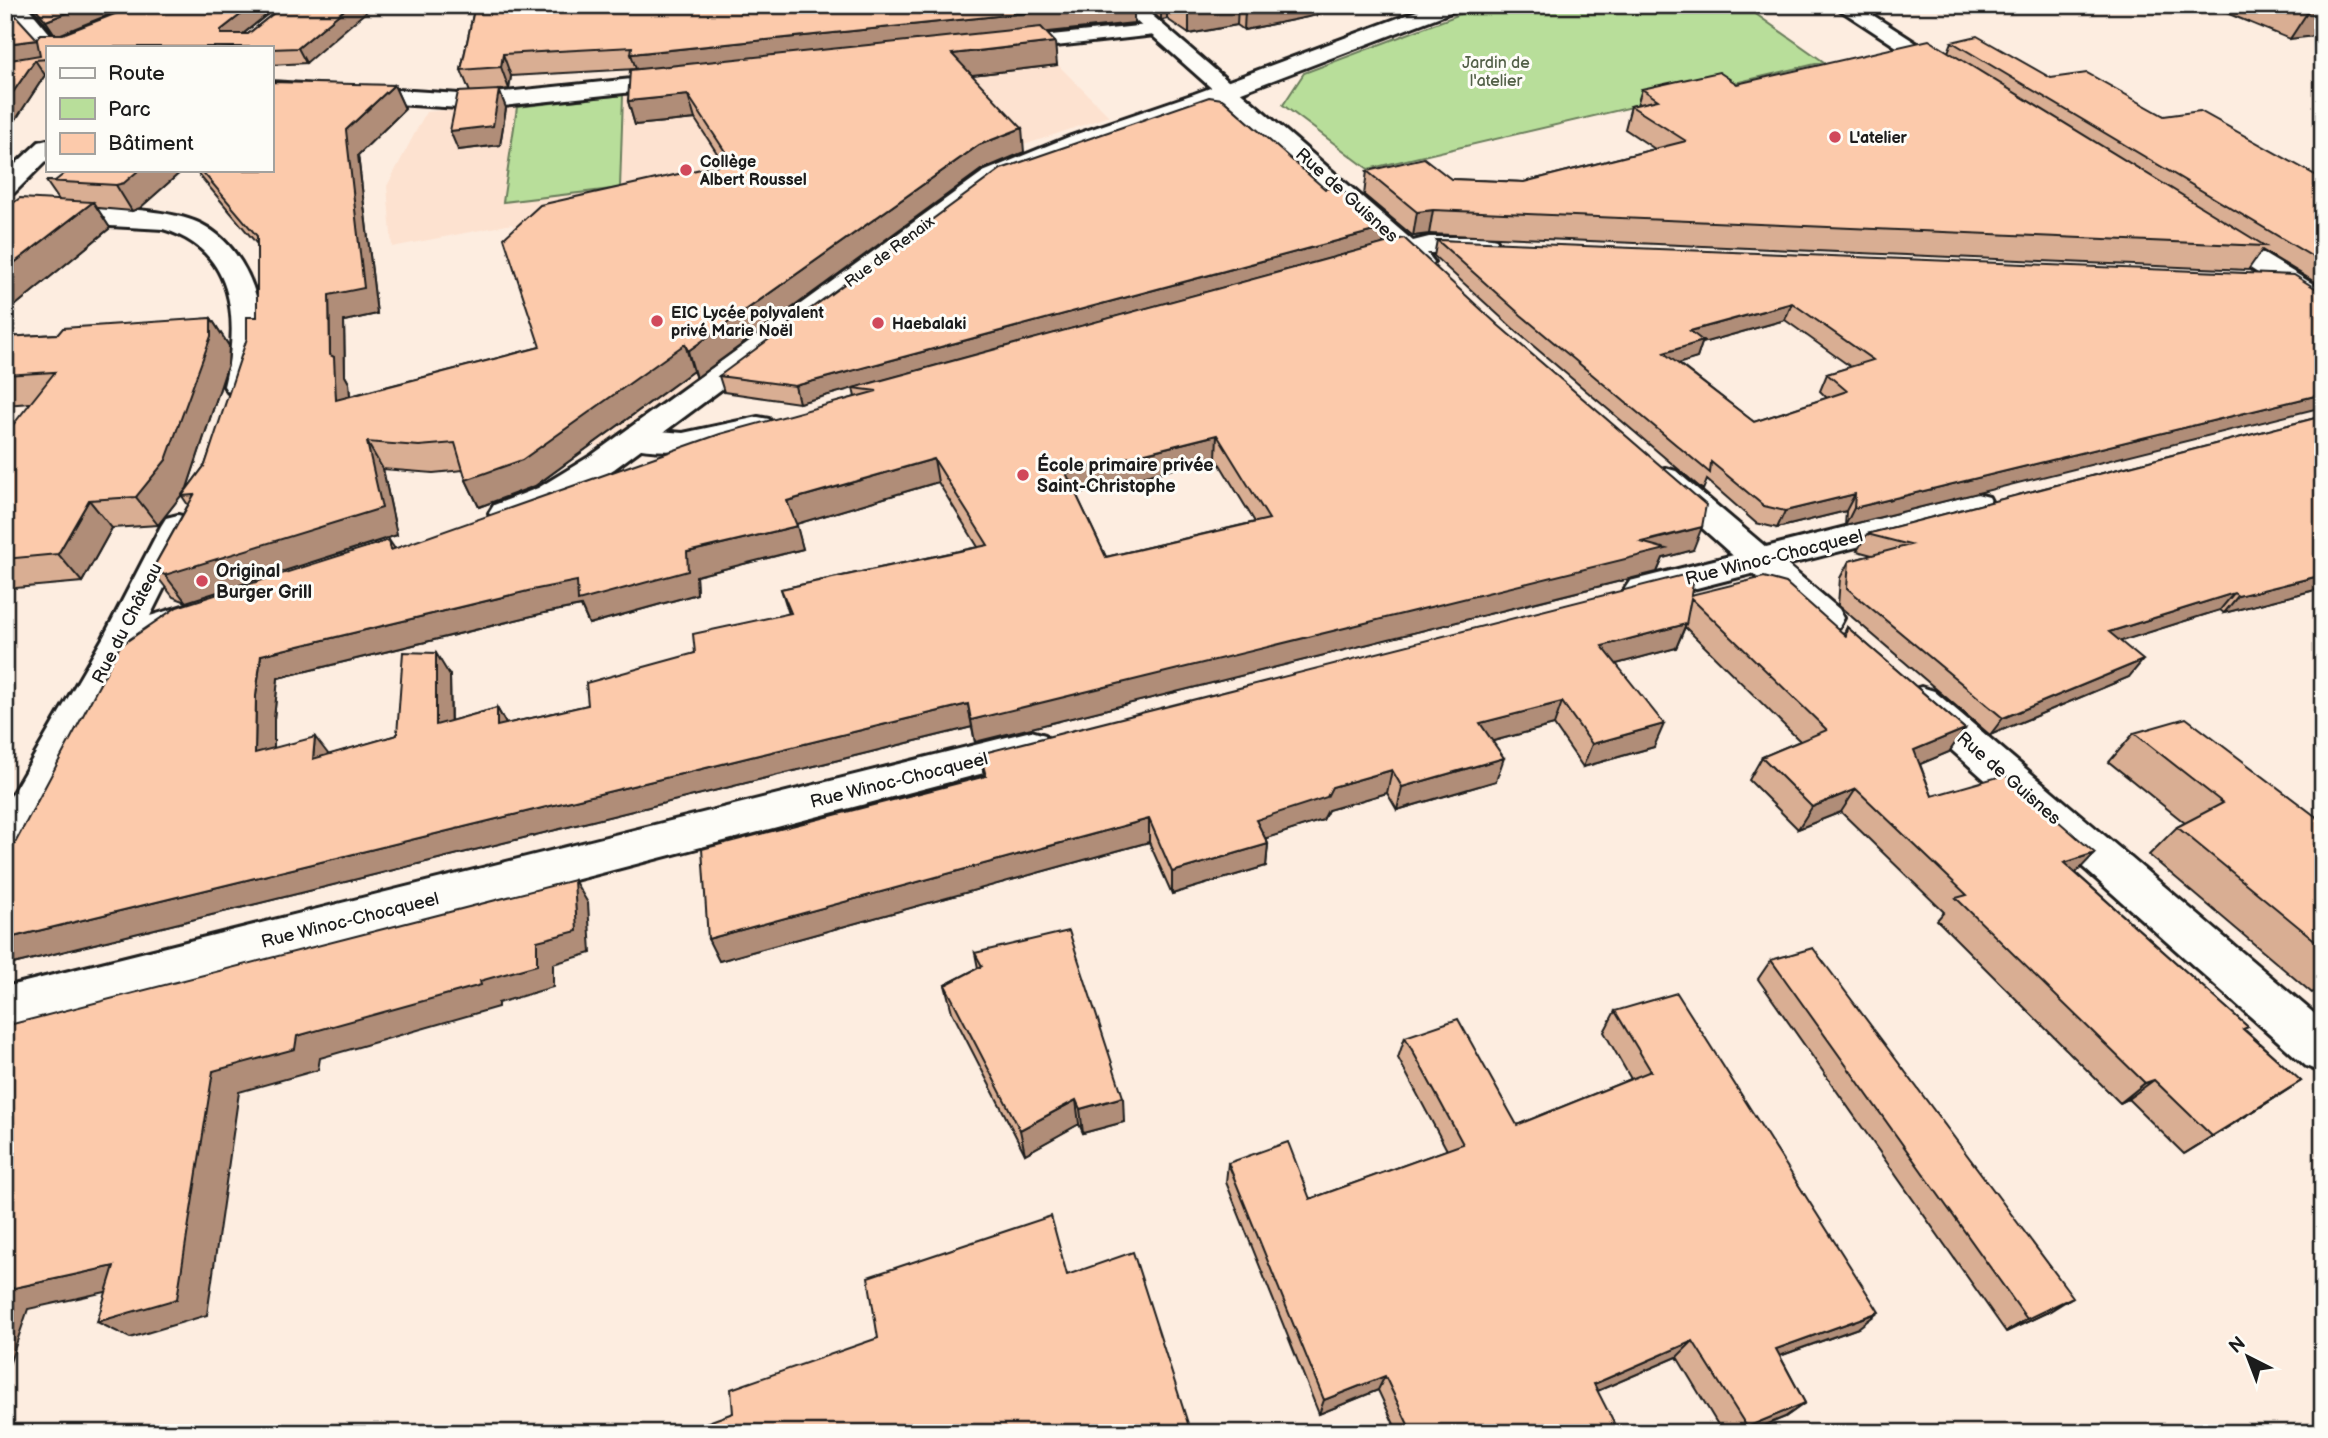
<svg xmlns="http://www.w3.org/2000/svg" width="2328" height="1438" font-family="'Balsamiq Sans',sans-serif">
<rect width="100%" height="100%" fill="#fdede0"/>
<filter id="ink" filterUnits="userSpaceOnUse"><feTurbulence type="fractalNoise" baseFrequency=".0143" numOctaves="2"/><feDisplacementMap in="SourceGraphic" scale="14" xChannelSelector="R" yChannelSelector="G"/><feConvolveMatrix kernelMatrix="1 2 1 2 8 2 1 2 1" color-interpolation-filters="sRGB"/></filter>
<g filter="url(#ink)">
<path fill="#fde2d0" d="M1041 48 1109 116 998 154 871 215 902 228 605 449 545 425 553 372 532 265 512 224 392 247 387 186 426 112Z"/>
<path fill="#b8de9a" stroke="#6a7d5b" stroke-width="2" d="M1484 5H1743L1824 62 1368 169 1283 105 1304 73Z
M623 95 620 188 503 202 517 107Z"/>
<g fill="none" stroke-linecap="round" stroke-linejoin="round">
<defs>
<path id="pedestrian" d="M1157 24 1167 30 1164 34 1002 52 991 46 1002 40Z
M681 74 692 81 689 86 475 109 271 96V82L475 95Z"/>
<path id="minor" d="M1118 5H1140L1413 241 1429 237H1487L1496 239 1500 245 1496 251 1487 253H1427L1434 262 1430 268C1417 271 1412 268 1402 259L1363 268 1354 266 1350 260 1354 254 1389 246Z
M758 417 769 419 773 426 769 433C721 445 675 458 626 446L621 439 626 432 637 429 683 433Z
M1665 468 1676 471 1839 609 1844 618 1839 627 1826 631 1813 627 1654 485 1649 478 1654 471Z
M1921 687 1934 691 2323 1021V1073L2306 1066 1908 711 1902 701 1908 691Z"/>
<path id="tertiary" d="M1433 5H1462L1459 9 1210 104 1087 146 1001 182 614 469C585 487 529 530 494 521L489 513 494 505 538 488 592 455 983 172 1071 136 1194 94Z
M1833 5H1857L1963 73 1952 80 1944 78Z
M5 204C53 207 162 204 201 224 233 240 256 279 259 314 262 339 264 371 250 392L239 395 228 392 224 386C240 323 236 250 163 229L5 220Z
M2212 225 2221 228 2323 290V310L2313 308 2203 238 2199 233 2203 228Z
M1977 494 1989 497 1993 505 1989 513 1642 602 1630 599 1624 590 1630 581 1642 578Z
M178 515 190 518 195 526 150 616 189 604 202 608 207 617 202 626 134 647 20 856 5 861V806L103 638 161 526 166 518Z
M1031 731 1045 735 1051 746 1045 757 5 1029V987Z"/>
<path id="secondary" d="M5 5H26L61 47H47V52L44 51Z
M47 140V160L14 193 5 195V174L39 142Z"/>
</defs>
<use href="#pedestrian" stroke="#1c1c1c" stroke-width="6"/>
<use href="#minor" stroke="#1c1c1c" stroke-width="6"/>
<use href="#tertiary" stroke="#1c1c1c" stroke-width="6"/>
<use href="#secondary" stroke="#1c1c1c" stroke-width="6"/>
<use href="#pedestrian" fill="#fdfcf7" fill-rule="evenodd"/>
<use href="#minor" fill="#fdfcf7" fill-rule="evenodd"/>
<use href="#tertiary" fill="#fdfcf7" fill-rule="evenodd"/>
<use href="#secondary" fill="#fdfcf7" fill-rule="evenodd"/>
</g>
<path fill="#d9ae93" stroke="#1c1c1c" stroke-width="2" fill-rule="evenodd" d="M30 5H133L61 34 138 5H279L243 34H248L284 5 306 63 271 65V47L47 59V75H45L5 136 37 39 54 34Z
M475 5 1134 23 1046 32 1057 65 972 75 1024 152 981 170 696 378 693 371 535 486 479 507 466 480 463 470 433 473 383 469 397 535 186 602 173 597 152 570 188 505 182 496 205 465 257 317V244L195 170H271L394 85 405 109 358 155 377 314 344 321 345 376 349 383 350 396 540 347 724 164 695 119 635 125 628 101 635 69 511 76 509 89 499 90 506 108 500 145 458 150 470 92 461 70Z
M1144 5H1319L1318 15 1244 30 1237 25 1189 34 1167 19 1161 20Z
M2207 5H2323L2290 39Z
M1952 42 2051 78 2164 116 2317 176 2323 174V287L2262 250 2248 270 1429 234 1413 236 1364 195 1367 171 1451 179 1524 182 1655 149 1625 129 1631 106 1637 105 1642 89 1737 84 1948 52Z
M183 170 140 208 132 211 97 208 110 228 5 314V209L59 200 46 181H55Z
M1325 189 1385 228 1383 244 1693 550 1663 558 1657 572 975 742 972 727 5 966 389 540 395 549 855 397 853 388 799 403 724 392 719 376ZM1216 458 1255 522 1106 557 1076 494ZM938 482 978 547 781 589 789 614 695 653 588 705 506 724 497 708 451 721 450 676 397 735 329 755 274 748V719L278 678 544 613 581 606 589 624 697 594 696 576 803 549 796 524Z
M1437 240 2323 293 1845 526 1846 511 1777 528 1756 523 1707 480 1703 490 1517 332 1434 256ZM1785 320 1851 367 1827 374 1820 391 1827 398 1754 422 1678 363 1697 358 1702 343Z
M211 318 229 346 228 364 187 488 158 525 112 528 82 582 5 589V435L31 403 5 405V337L58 334Z
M2323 416V588L2224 613 2220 610 2120 641 2129 677 1990 735 1838 605 1840 578 1849 561 1872 555 1857 551 1867 534Z
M1691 595 1844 633 1847 627 1965 729 1949 752 1920 764 1932 796 2076 873 2248 1027 2244 1029 2301 1081 2272 1100 2184 1154 2128 1099 2120 1103 1937 920 1944 912 1841 812 1798 829 1749 780 1762 757 1800 741 1685 627 1676 648 1616 664 1654 747 1583 767 1554 725 1493 741 1496 781 1397 810 1387 793 1328 810 1323 820 1266 838 1268 844 1266 866 1172 894 1149 842 719 961 984 776 980 754Z
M2134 733 2323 822V987L2312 993 2149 855 2177 827 2185 823 2109 762Z
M975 953 1124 1122 1083 1133 1079 1124 1025 1154 952 1012 945 985 978 968Z
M1771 960 2050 1311 2006 1332 1758 979Z
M1615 1011 1858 1328 1780 1356 1805 1403 1785 1417 1746 1433H1723L1677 1357 1597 1391 1613 1433H1398L1378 1390 1319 1414 1226 1182 1228 1163 1310 1199 1447 1150 1398 1058 1405 1037 1517 1125 1631 1079 1604 1032Z"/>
<path fill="#b08d78" stroke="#1c1c1c" stroke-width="2" d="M87 5H133L56 36 46 21Z
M253 5H279L229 45 221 34V30Z
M350 5H374L306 63 298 48Z
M1103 5H1134V23L638 75 631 54Z
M1161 5H1167V19L1161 20Z
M1234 5H1238L1237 25 1189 34V13Z
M1267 5H1319L1318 15 1244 30 1245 10Z
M2323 5V35L2290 39 2311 7Z
M37 40 47 55 5 61V44Z
M1055 42 1057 65 955 77 952 54Z
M503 54 511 76 509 89 501 67Z
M35 60 45 75 5 136V104Z
M394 85 405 109 358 155 377 314 344 321 345 376 349 383 352 426 336 400 330 355 329 295 346 130Z
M499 90 506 108 500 145 458 150 450 131Z
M688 95 695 119 635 125 628 101Z
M1022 128 1024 152 981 170 696 378 688 351 979 145Z
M139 170H183L140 208 132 211 116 185Z
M93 202 110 228 5 314V270Z
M1433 210 1429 234 1413 236 1417 212Z
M1385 228 1383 244 799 403 795 386Z
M1792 303 1785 320 1702 343 1697 358 1659 370 1664 353 1690 331Z
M211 318 229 346 228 364 187 488 158 525 136 497Z
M685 344 693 371 535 486 479 507 466 480Z
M2323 394V407L1845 526 1854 508Z
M1217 435 1216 458 1068 496 1066 473Z
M367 442 383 469 397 535 186 602 165 575Z
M934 459 938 482 793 525 787 501Z
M1855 494 1846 511 1777 528 1785 511Z
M89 500 112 528 82 582 58 554Z
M797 526 803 549 696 576 697 594 589 624 581 606 544 613 278 678 274 719V776L255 753 256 696 261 655Z
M1702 527 1693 550 1663 558 1657 572 975 742 971 720Z
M2323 575V588L2224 613 2238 596Z
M2234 593 2220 610 2096 649 2109 632Z
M1686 624 1676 648 1594 670 1602 646Z
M436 653 450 676 451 747 436 725Z
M2143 660 2129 677 1990 735 2003 718Z
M1562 702 1554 725 1474 746 1480 723Z
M968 704 972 727 5 966V939Z
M497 708 510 731 497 726Z
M1664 724 1654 747 1583 767 1592 744Z
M1965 729 1949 752 1899 773 1914 750Z
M315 737 332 759H313Z
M1504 758 1496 781 1397 810 1402 787Z
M1392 770 1387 793 1328 810 1323 820 1254 842 1256 820 1332 787Z
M1856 789 1841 812 1798 829 1812 807Z
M1149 819V842L719 961 708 939Z
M1268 844 1266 866 1172 894V872Z
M2095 853 2074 875 2064 863Z
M574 880 588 903 591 953 553 964V987L498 1003V1007L320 1058 318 1070 239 1092 207 1315 130 1338 97 1322 213 1071 297 1036 480 981 537 941Z
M2154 1080 2128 1099 2120 1103 2145 1083Z
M2301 1081 2272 1100 2184 1154 2212 1136Z
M1123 1097 1124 1122 1083 1133 1080 1109Z
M1076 1100 1079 1124 1025 1154 1020 1130Z
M114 1266 146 1283 28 1309 5 1377V1290Z
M2073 1297 2050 1311 2006 1332 2027 1319Z
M1879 1312 1858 1328 1757 1364 1776 1349Z
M1693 1341 1677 1357 1581 1398 1594 1384Z
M1385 1376 1378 1390 1319 1414 1324 1400Z
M1805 1403 1785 1417 1746 1433H1739L1747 1427Z"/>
<path fill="#fccaab" stroke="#1c1c1c" stroke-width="2" fill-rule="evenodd" d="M5 5H6L37 39 40 34H63L138 5H253L221 30V34H248L284 5H350L298 48 271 49V47H47V59L35 60 5 104V61L40 55 37 40 5 44Z
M33 5H87L46 21Z
M475 5H1103L631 54 632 47 503 54 501 67 461 70Z
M1177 5H1234L1189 13Z
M1239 5H1267L1245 10Z
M1041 27 1055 42 952 54 1022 128 979 145 688 351 685 344 522 460 466 480 455 443 419 446 367 442 382 508 165 575 152 570 194 495 182 496 205 465 247 338V317H257V236L201 170H271V82L394 85 346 130 364 288 329 295 330 355 334 357 336 400 540 347 504 238 540 205 732 162 688 95 628 101 630 70Z
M1977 36 2051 78 2087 73 2164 116 2200 111 2317 176 2323 174V263L1952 42Z
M1929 40 2265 246 1433 210 1417 212 1367 171 1424 158 1451 179 1524 182 1686 141 1631 106 1658 100 1642 89 1719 72 1737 84Z
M499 90 493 126 450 131 458 92Z
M1209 97 1222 99 1325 189 1337 186 1385 228 795 386 719 376 1001 169Z
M69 170H139L124 183 116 185 46 181H55Z
M20 198 93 202 5 270V209Z
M1404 238 1498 325 1706 505 1702 527 1641 542 1666 549 971 720 968 704 5 939V862L120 646 177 607 389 540 391 550 720 434 877 391 853 388ZM1217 435 1269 519 1106 557 1066 473ZM934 459 988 545 781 589 791 613 693 634 695 653 586 683 588 705 497 726V708L436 725V653L403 652 397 735 313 759 315 737 255 753 256 696 261 655 532 590 577 581 578 601 688 571 687 552 797 526 787 501Z
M1437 240 2294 275 2323 293V394L1854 508 1855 494 1785 511 1764 506 1711 462 1710 473 1521 315ZM1792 303 1873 360 1827 374 1847 391 1754 422 1664 353 1703 341 1690 331Z
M211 318V336L166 460 136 497 89 500 58 554 5 559V435L55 372 5 375V337L58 334 63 328Z
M2323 416V575L2238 596 2234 593 2109 632 2143 660 2003 718 1847 588 1849 561 1910 545 1867 534Z
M1695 572 1691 595 1764 577 1786 583 1846 636 1847 627 1965 729 1914 750 1932 796 2005 775 2095 853 2064 863 2248 1027 2243 1029 2301 1081 2212 1136 2154 1080 2145 1083 1956 898 1967 895 1856 789 1812 807 1762 757 1827 730 1691 598 1686 624 1602 646 1664 724 1592 744 1562 702 1480 723 1504 758 1402 787 1392 770 1332 787 1327 797 1256 820 1268 844 1172 872 1149 819 708 939 702 849 986 776 980 754Z
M2186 718 2323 822V947L2177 827 2223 803 2134 733Z
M574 880 577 931 537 941V965L480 981 481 985 297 1036 295 1049 213 1071 177 1299 97 1322 114 1266 5 1290V1026Z
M1069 931 1123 1097 1080 1109 1076 1100 1020 1130 945 985 982 966 975 953Z
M1813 948 2073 1297 2027 1319 1771 960Z
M1677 993 1879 1312 1776 1349 1805 1403 1747 1427 1693 1341 1594 1384 1617 1429 1609 1433H1412L1385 1376 1324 1400 1228 1163 1288 1142 1310 1199 1463 1144 1405 1037 1458 1019 1517 1125 1651 1071 1615 1011Z
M1051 1216 1067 1275 1133 1252 1191 1433H678L733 1413 731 1389 878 1338 868 1277Z"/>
</g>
<g fill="#d1495b" stroke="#fdfcf7" stroke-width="2.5">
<circle cx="1835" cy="137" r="7"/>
<circle cx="686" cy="170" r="7"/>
<circle cx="657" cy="321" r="7"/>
<circle cx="878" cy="323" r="7"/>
<circle cx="1023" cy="475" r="7"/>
<circle cx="202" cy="581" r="7"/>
</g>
<g text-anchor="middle" stroke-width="6" stroke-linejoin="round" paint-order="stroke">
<g font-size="16" fill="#536048" stroke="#fdfcf7">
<text x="1496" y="68">Jardin de<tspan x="1496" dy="18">l'atelier</tspan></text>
</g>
<g font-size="16" font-weight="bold" fill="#1c1c1c" stroke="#fdfcf7" text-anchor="start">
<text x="1849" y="143">L'atelier</text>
<text x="700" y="167">Collège<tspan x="700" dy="18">Albert Roussel</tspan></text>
<text x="671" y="318">EIC Lycée polyvalent<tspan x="671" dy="18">privé Marie Noël</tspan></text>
<text x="892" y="329">Haebalaki</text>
</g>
<g font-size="16" fill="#1c1c1c" stroke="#fdfcf7">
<text transform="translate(889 251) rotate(-37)" y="6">Rue de Renaix</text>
</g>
<g font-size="18" fill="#1c1c1c" stroke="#fdfcf7">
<text transform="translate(1347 195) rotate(42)" y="6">Rue de Guisnes</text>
<text transform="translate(1774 557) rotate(-14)" y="6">Rue Winoc-Chocqueel</text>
<text transform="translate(127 623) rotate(-63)" y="6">Rue du Château</text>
<text transform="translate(2009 778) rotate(41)" y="6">Rue de Guisnes</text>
<text transform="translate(899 780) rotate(-14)" y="6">Rue Winoc-Chocqueel</text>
<text transform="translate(350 920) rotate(-14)" y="6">Rue Winoc-Chocqueel</text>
</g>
<g font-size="18" font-weight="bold" fill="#1c1c1c" stroke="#fdfcf7" text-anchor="start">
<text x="1037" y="471">École primaire privée<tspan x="1037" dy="21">Saint-Christophe</tspan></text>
<text x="216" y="577">Original<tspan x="216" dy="21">Burger Grill</tspan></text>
</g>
</g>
<rect width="2328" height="1438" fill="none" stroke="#fdfcf7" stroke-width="28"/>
<rect x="14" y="14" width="2300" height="1410" fill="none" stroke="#1c1c1c" stroke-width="2.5" filter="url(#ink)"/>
<rect x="46" y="46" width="228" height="126" fill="#fdfcf7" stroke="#a3a29f" stroke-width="2"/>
<rect x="60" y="68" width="35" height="10" fill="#fdfcf7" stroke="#a3a29f" stroke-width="2"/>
<text x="108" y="80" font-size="21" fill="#1c1c1c">Route</text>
<rect x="60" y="98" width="35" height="21" fill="#b8de9a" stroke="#a3a29f" stroke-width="2"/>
<text x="108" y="116" font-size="21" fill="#1c1c1c">Parc</text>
<rect x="60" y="133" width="35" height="21" fill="#fccaab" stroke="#a3a29f" stroke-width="2"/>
<text x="108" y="150" font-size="21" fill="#1c1c1c">Bâtiment</text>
<g transform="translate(2248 1357) rotate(318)" stroke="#fdfcf7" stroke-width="5" paint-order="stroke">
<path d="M0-5L12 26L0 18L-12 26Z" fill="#1c1c1c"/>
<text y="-10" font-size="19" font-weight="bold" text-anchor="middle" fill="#1c1c1c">N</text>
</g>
</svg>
